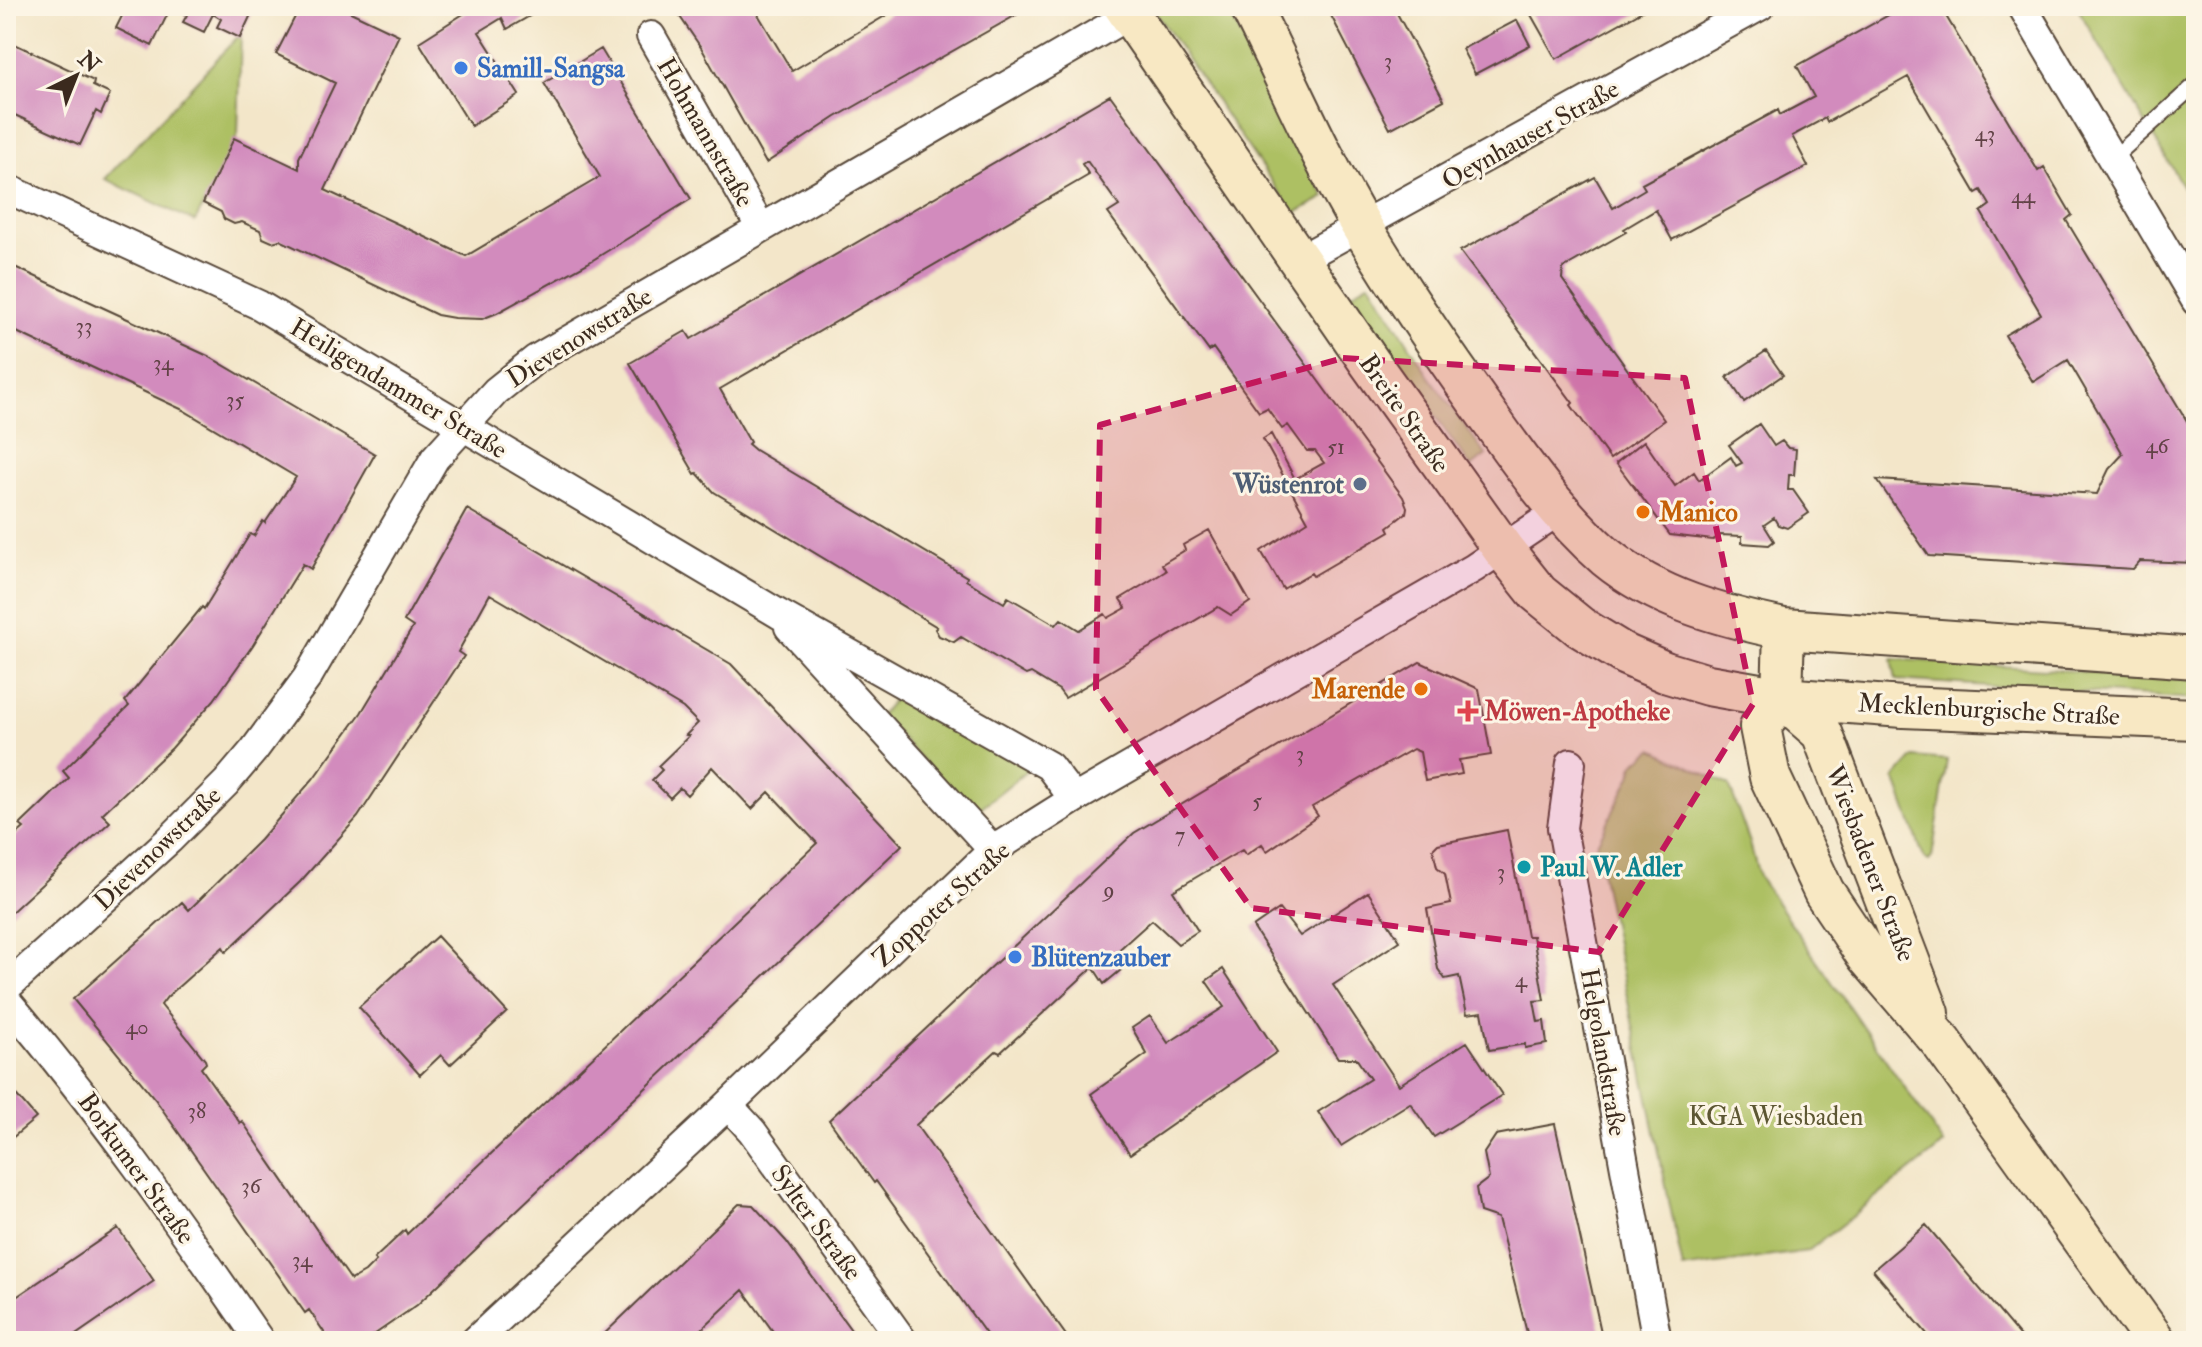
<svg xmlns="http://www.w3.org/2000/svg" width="2202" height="1347" font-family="'IM FELL Double Pica',serif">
<rect width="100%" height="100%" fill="#fcf5e5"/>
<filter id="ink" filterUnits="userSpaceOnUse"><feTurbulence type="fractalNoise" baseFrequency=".0125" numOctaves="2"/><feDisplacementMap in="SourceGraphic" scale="16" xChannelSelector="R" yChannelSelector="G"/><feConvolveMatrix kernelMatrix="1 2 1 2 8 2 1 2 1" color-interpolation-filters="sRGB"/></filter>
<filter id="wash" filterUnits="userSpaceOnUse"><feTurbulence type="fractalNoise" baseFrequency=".006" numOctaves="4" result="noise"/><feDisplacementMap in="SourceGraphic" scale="32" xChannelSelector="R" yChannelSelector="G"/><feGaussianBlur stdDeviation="1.8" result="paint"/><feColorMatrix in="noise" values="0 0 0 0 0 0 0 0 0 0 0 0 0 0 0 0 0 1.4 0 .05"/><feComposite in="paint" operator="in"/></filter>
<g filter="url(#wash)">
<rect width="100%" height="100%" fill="#f3e6c9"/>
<path fill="#adc064" stroke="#747541" stroke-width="2" d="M1151 6H1226L1325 197 1294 214Z
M2076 6H2196V209L2077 7Z
M241 33 238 134 195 222 105 179Z
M1370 282 1428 375 1486 455 1471 467 1350 294Z
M1892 659 2196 679V699L1896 680Z
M901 691 1029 769 973 814 880 715Z
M1653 749 1729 785 1750 843 1759 877 1944 1144 1808 1251 1683 1269 1596 846 1631 776 1634 764Z
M1914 757 1947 760 1932 857 1929 861 1924 858 1895 778Z"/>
<g id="blocks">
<path fill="#d28bbd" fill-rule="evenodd" d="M116 6H255L240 38 217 27 221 19 213 14 204 32 183 22 187 15 171 7 152 46 116 28 125 10Z
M278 6H338L399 35 325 190 466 256 600 177 544 83 601 49 691 199 588 263 497 313 482 319 454 318 437 315 280 240 272 242 263 238 260 230 242 222 234 224 224 219 221 212 203 203 234 138 299 169V158L335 83 276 54 296 15Z
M476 6H547L507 29 502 18 479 32 519 95 471 126 419 42Z
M677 6H753L792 71 902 6H1027L1025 10 836 117 766 163 702 49 674 8Z
M1326 6H1393L1444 100 1390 129Z
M1526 6H1651L1556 59Z
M1905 6H1940L2038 171 2044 167 2072 215 2066 220 2196 436V563L2140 561 2133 569 1929 556 1877 480 2097 494 2109 469 2123 454 2068 360 2033 382 2005 335 2041 314 1981 212 1990 205 1981 190 1976 193 1908 77 1827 122 1825 118 1792 136 1808 166 1672 240 1656 210 1624 229 1626 232 1563 268 1562 279 1664 420 1610 459 1571 405 1573 403 1460 251 1595 177 1613 208 1645 189 1642 184 1778 110 1780 115 1814 97 1797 66Z
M1517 20 1530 45 1475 74 1462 49Z
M6 40 94 81 93 86 110 94 101 114 96 111 80 145 6 111Z
M1110 95 1403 497 1407 507 1406 513 1388 527 1390 531 1313 576 1311 573 1283 589 1261 551 1308 521 1263 439 1271 434 1295 479 1324 463 1315 451H1307L1288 425 1282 429 1267 408 1259 412 1213 348 1209 351 1108 213 1119 206 1087 161 1082 164 1089 175 720 389 750 442 748 444 755 450 967 577 966 580 1004 603 1008 597 1056 625 1061 619 1079 630 1105 614 1108 618 1126 608 1120 599 1166 571 1162 564 1185 550 1183 545 1209 530 1250 602 1231 615 1218 607 1065 698 1059 690 1031 673 1026 675 961 637 954 642 939 636 935 629 937 627 714 492 697 473 695 474 630 363 686 331 691 339Z
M6 263 208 356 375 454 311 569 303 564 253 645 214 700 172 748 102 814 110 822 6 917V838L9 841 24 828 20 825 69 778 63 771 129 706 125 701 202 607 204 609 250 534 254 536 263 521 265 523 296 477 183 410 6 327Z
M1766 351 1783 375 1744 402 1727 377Z
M1759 424 1774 446 1782 441 1788 448 1796 449 1794 475H1789L1788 490H1793L1809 513 1787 528 1778 525 1774 518 1764 525 1774 541 1769 545 1742 543V536L1720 535 1713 540 1670 535 1616 463 1644 441 1675 486 1694 472 1699 480 1731 457 1736 466 1742 463 1729 445Z
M467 509 731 664 902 845 417 1305 365 1341H330L309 1310 305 1313 155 1099 73 999 182 902 189 910 260 840 313 779 361 713 413 627 404 621ZM490 594 683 708 698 723 686 735 689 736 658 766 662 770 652 780 670 798 680 788 687 795 712 767 752 809 769 792 817 843 407 1234 405 1230 374 1259 376 1261 365 1272 351 1280 242 1121 240 1123 201 1068 206 1063 205 1060 161 1005 167 997 223 947 226 952 300 882 358 817 464 656 458 652Z
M1420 662 1479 689 1491 755 1459 760 1462 774 1425 781 1420 752 1413 749 1312 807 1318 816 1267 851 1262 844 1246 855 1242 850 1173 891 1198 931 1178 944 1152 920 1113 955 1121 970 1104 984 1093 967 1000 1053 996 1051 916 1125 1070 1341H991L876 1181 874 1183 829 1120 1134 833Z
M1507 830 1527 936H1533L1544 1000 1534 1001 1538 1022 1544 1021 1547 1044 1525 1048V1044L1489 1050 1482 1012 1467 1014 1459 976 1445 979 1438 969 1427 909 1451 904 1445 874 1437 867 1433 849 1438 844Z
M1368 892 1400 941 1333 985 1399 1085 1467 1042 1502 1095 1434 1137 1410 1103 1341 1146 1318 1112 1370 1079 1356 1058H1338L1253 927 1279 909 1300 936Z
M437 936 507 1012 450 1065 441 1055 420 1075 359 1007Z
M1223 969 1277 1052 1130 1154 1091 1094 1147 1054 1132 1028 1150 1016 1168 1043 1224 1007 1206 981Z
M6 1083 36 1118 6 1143Z
M1555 1124 1603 1341H1529L1498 1218 1480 1212 1476 1188 1489 1178 1484 1153 1496 1135Z
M739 1204 753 1205 786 1241 859 1341H780L743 1290 689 1341H597Z
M1926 1225 2024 1341H1933L1873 1270Z
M118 1228 154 1281 67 1341H6V1304Z"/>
</g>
</g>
<g filter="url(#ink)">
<use href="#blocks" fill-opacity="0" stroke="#574638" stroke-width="2"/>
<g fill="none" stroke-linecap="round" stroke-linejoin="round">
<defs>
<path id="lane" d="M2111 160 2196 84"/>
<path id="street" d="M2022 6 2196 301
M651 36 761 228
M6 188 259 305 779 614 1049 766 1074 799
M1299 260 1760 6
M789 627 993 850
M1571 763 1562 828 1657 1341
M6 988 169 840 226 783 254 750 307 678 435 458 496 391 536 359 1129 15
M6 1000C98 1108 180 1224 260 1341
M728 1105 752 1131 903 1341
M475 1341 728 1105 993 850 1074 799 1474 568 1560 510"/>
<path id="secondary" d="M1124 6 1370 363 1503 549 1538 593 1580 627 1626 655 1665 672 1708 685 1782 698 1903 707 2196 719
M1250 6C1287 79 1320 157 1362 227 1400 291 1443 353 1486 413 1522 464 1559 516 1606 557 1657 599 1721 616 1784 629L2196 658
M1784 629 1782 698 1760 727 1770 777 1824 892 1867 956 1941 1042 2155 1341
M1782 698 1822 733 1929 1013"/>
</defs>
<use href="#lane" stroke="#574638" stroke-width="18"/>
<use href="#street" stroke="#574638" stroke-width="32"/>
<use href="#secondary" stroke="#574638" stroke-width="44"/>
<use href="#lane" stroke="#fff" stroke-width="14"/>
<use href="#street" stroke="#fff" stroke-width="28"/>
<use href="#secondary" stroke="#f8e8c3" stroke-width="40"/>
</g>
</g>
<path fill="#c2185b" fill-opacity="0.2" stroke="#c2185b" stroke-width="6" stroke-dasharray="16 10" stroke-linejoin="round" d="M1343 358 1685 378 1753 704 1599 952 1251 908 1096 689 1100 425Z"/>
<g fill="#3f7fe0" stroke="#fcf5e5" stroke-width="3">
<circle cx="461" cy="68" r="8"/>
<circle cx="1015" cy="957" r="8"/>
</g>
<circle fill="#5c6f8a" stroke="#fcf5e5" stroke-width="3" cx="1360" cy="484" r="8"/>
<g fill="#e8710a" stroke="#fcf5e5" stroke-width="3">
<circle cx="1643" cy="512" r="8"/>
<circle cx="1421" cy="689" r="8"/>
</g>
<path fill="#e0444e" stroke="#fcf5e5" stroke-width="3" d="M1464 699h8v8h8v8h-8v8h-8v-8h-8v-8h8z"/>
<circle fill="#0f9aa8" stroke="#fcf5e5" stroke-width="3" cx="1524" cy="867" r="8"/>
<g text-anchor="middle" stroke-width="6" stroke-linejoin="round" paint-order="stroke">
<g font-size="22" fill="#614246">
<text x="1388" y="68">3</text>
<text x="1985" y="141">43</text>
<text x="2023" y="203">44</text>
<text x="84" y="333">33</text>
<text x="163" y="370">34</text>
<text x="235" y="407">35</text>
<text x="2157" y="453">46</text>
<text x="1336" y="454">51</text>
<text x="1300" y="761">3</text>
<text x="1257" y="808">5</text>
<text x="1180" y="842">7</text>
<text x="1501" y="879">3</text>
<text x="1109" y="897">9</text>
<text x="1521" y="987">4</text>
<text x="137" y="1034">40</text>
<text x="197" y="1118">38</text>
<text x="251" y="1193">36</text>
<text x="302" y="1267">34</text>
</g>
<g font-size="26" font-weight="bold" fill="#366cbe" stroke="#fcf5e5" text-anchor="start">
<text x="477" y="77">Samill-Sangsa</text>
<text x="1031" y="966">Blütenzauber</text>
</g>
<g font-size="26" fill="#3b2a1e" stroke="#fcf5e5">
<text transform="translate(706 132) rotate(60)" y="9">Hohmannstraße</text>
<text transform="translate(1530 134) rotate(-29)" y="9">Oeynhauser Straße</text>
<text transform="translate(579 337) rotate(-32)" y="9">Dievenowstraße</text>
<text transform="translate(399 388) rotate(31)" y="9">Heiligendammer Straße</text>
<text transform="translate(1405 413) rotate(55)" y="9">Breite Straße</text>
<text transform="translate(1989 709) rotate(3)" y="9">Mecklenburgische Straße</text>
<text transform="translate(157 848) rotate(-44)" y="9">Dievenowstraße</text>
<text transform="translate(1871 863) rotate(69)" y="9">Wiesbadener Straße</text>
<text transform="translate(941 904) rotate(-42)" y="9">Zoppoter Straße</text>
<text transform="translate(1604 1052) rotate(80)" y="9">Helgolandstraße</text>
<text transform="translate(137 1168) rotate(54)" y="9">Borkumer Straße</text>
<text transform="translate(817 1222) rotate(54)" y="9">Sylter Straße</text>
</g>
<g font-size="26" font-weight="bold" fill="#4e5e75" stroke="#fcf5e5" text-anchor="end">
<text x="1344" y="493">Wüstenrot</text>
</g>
<g font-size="26" font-weight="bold" fill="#c56008" stroke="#fcf5e5" text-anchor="start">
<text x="1659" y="521">Manico</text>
<text x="1405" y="698" text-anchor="end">Marende</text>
</g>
<g font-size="26" font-weight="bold" fill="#be3a42" stroke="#fcf5e5" text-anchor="start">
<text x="1484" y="720">Möwen-Apotheke</text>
</g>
<g font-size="26" font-weight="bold" fill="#0d838f" stroke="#fcf5e5" text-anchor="start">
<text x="1540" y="876">Paul W. Adler</text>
</g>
<g font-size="26" fill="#5d5733" stroke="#fcf5e5">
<text x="1776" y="1125">KGA Wiesbaden</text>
</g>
</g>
<rect width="2202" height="1347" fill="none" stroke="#fcf5e5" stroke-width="32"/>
<g transform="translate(76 76) rotate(43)" stroke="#fcf5e5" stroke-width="6" paint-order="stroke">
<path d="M0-6L14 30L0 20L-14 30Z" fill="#3b2a1e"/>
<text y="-12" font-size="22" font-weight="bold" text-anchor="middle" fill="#3b2a1e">N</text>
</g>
</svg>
